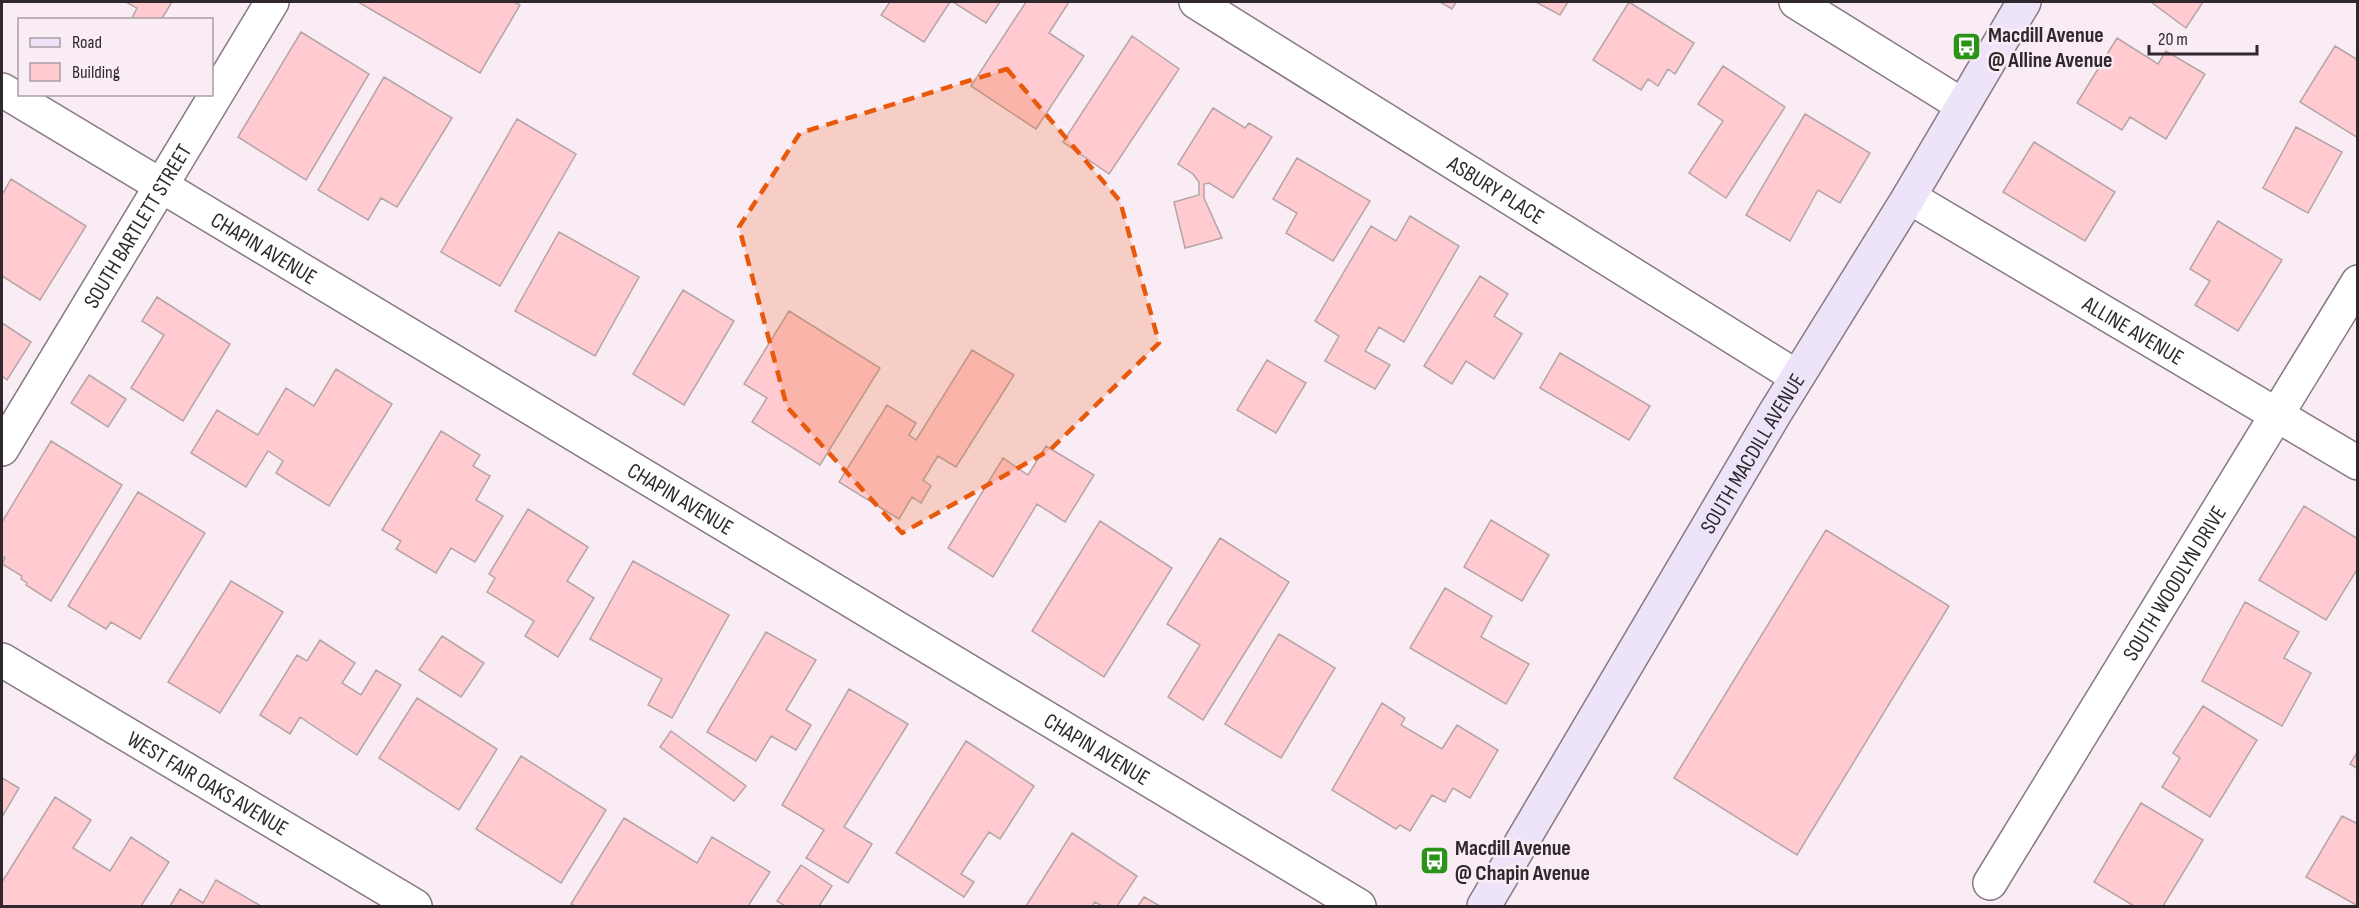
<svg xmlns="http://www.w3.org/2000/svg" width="2359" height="908" font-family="'Sofia Sans Condensed',sans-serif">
<rect width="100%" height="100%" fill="#faecf5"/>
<path fill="#ffcbd1" stroke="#b5a5a6" stroke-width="1.5" d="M126 2H172L161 20H131L137 8Z
M358 2H514L520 5 480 73Z
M890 2H950L924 42 881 15Z
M953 2H1000L986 23Z
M1026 2H1069L1049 33 1084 56 1036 129 971 86Z
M1440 2H1456L1452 9Z
M1536 2H1568L1560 15Z
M1629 2 1694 43 1675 74 1668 69 1658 86 1648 79 1641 90 1593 60Z
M2151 2H2203L2186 28Z
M301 32 369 74 306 180 238 137Z
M1132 36 1179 69 1109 174 1063 142Z
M2117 38 2158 64 2166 51 2205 74 2166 139 2130 117 2122 130 2077 103Z
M2335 46 2358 60V138L2300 102Z
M1723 66 1785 107 1726 198 1689 173 1723 121 1698 104Z
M384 77 452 118 397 207 381 198 368 220 318 190Z
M1213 108 1245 128 1249 123 1272 137 1233 198 1209 183 1204 184V198L1222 238 1185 248 1174 202 1199 195V182L1193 174 1178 164Z
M1805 114 1870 153 1840 203 1818 190 1790 241 1746 215Z
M517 119 576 154 500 286 441 252Z
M2296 127 2342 152 2308 213 2263 188Z
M2034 142 2115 192 2085 241 2003 192Z
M1297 158 1370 201 1333 261 1286 233 1297 213 1273 199Z
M11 179 86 226 40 300 2 276V195Z
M1410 216 1459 246 1404 342 1379 327 1365 351 1390 365 1375 389 1325 361 1339 336 1315 321 1371 226 1396 241Z
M2218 221 2282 260 2238 331 2195 305 2210 281 2190 269Z
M559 232 639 277 595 356 515 311Z
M1480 276 1508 294 1494 316 1522 334 1494 379 1466 361 1452 384 1424 366Z
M683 290 734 321 684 405 633 374Z
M157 297 230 344 183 421 131 388 164 335 142 321Z
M789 311 880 368 820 465 752 422 767 398 744 384Z
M2 323 31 342 7 380 2 376Z
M972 350 1014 375 956 467 938 456 923 480 931 486 921 503 912 497 899 519 839 482 887 405 916 423 909 435 916 440Z
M1560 353 1650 406 1629 440 1540 388Z
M1267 360 1306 383 1276 433 1237 410Z
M336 369 392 404 329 506 276 473 283 461 268 451 246 487 191 453 217 410 258 435 286 388 314 406Z
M89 375 126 399 108 427 71 403Z
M441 431 480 455 473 466 490 476 476 500 503 516 475 562 451 548 436 573 396 549 401 541 382 530Z
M51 441 122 485 51 601 26 585 27 583 21 579 22 576 2 564 5 558 2 556V522Z
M1046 446 1094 475 1065 522 1037 504 993 577 948 548 1003 458 1028 475Z
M138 492 205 533 140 639 111 622 106 629 68 606Z
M2304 506 2358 539V568L2326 620 2259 580Z
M528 509 588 547 567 581 594 598 558 657 525 636 534 621 487 592 495 578 489 574Z
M1491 520 1549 555 1522 601 1464 567Z
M1100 521 1172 568 1104 677 1032 631Z
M1826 530 1949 606 1797 855 1674 778Z
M1220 538 1289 582 1203 720 1168 697 1200 645 1167 624Z
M633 561 729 615 672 718 648 705 662 679 590 639Z
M231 581 283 612 220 713 168 682Z
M1445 588 1492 616 1481 637 1529 664 1506 704 1410 648Z
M2245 602 2299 632 2284 658 2311 673 2282 726 2202 681Z
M766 632 816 660 786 710 811 725 796 750 771 736 756 761 707 732Z
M1279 634 1335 668 1281 758 1225 724Z
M442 636 484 663 461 697 419 670Z
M320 640 355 663 342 683 361 695 376 670 401 685 357 755 300 717 290 734 260 715 297 655 307 661Z
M849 689 908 724 844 827 872 844 848 883 806 858 824 830 782 805Z
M417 698 497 749 459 810 379 758Z
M1382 703 1405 718 1401 725 1442 749 1457 725 1498 750 1470 798 1453 788 1445 802 1432 795 1410 831 1400 825 1396 829 1332 790Z
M2203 706 2257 740 2210 817 2162 787 2180 758 2173 753Z
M671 731 746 786 734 801 660 747Z
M966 741 1034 786 1000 839 989 832 961 874 974 882 964 897 896 853Z
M2358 751V769L2350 764Z
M521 756 606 810 561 883 476 829Z
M2 778 19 788 2 817Z
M55 797 91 820 73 848 110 871 131 837 169 862 141 906H2V882Z
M2141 803 2203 840 2163 906H2134L2094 882Z
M2342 816 2358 824V906L2306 877Z
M624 818 697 863 712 837 770 872 748 906H575L571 904Z
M1072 833 1137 876 1117 906H1102L1095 902 1092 906H1026Z
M801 865 832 886 819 906H785L777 901Z
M216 880 261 906H170L180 889 203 903Z
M1144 897 1160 906H1138Z"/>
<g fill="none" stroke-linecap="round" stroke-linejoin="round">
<defs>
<g id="street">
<path id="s1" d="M1196 2 1797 377"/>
<path d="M1796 2 1962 105"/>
<path id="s2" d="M2 90 1359 906"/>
<path id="s3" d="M1909 197 2358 463"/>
<path id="s4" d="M2 449 272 2"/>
<path id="s5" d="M2 660 415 906"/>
<path id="s6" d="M1990 883 2358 282"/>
</g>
<g id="secondary">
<path id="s7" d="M1484 906 1775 413 1909 197 2024 2"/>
</g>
</defs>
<use href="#street" stroke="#867982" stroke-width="36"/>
<use href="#secondary" stroke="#867982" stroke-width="36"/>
<use href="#street" stroke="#fff" stroke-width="33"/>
<use href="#secondary" stroke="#eee4f9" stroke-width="33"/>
</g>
<path fill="#e8590c" fill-opacity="0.2" stroke="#e8590c" stroke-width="4.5" stroke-dasharray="12 8" stroke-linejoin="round" d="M1007 69 1120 201 1159 343 1050 450 902 533 787 407 739 227 800 133Z"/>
<defs>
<symbol id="bus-square" viewBox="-11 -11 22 22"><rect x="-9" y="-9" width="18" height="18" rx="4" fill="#2a9318" stroke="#faecf5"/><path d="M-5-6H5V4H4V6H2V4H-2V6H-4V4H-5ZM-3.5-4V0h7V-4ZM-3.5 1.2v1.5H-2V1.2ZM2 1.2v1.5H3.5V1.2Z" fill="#fff"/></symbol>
</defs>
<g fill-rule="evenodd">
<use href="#bus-square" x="1950" y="30" width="33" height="33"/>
<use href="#bus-square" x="1418" y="844" width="33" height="33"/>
</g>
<g text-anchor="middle" stroke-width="5" stroke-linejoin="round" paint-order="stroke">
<g font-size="22" font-weight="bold" fill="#2f292d" stroke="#faecf5" text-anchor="start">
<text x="1988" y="42">Macdill Avenue<tspan x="1988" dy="25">@ Alline Avenue</tspan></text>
<text x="1455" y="855">Macdill Avenue<tspan x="1455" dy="25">@ Chapin Avenue</tspan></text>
</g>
<g font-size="22" fill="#2f292d" stroke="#faecf5">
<text dy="8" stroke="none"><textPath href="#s1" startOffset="354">ASBURY PLACE</textPath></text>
<text dy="8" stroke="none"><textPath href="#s4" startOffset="261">SOUTH BARTLETT STREET</textPath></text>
<text dy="8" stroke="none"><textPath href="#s2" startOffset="306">CHAPIN AVENUE</textPath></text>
<text dy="8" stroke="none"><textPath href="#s3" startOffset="261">ALLINE AVENUE</textPath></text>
<text dy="8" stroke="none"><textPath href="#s7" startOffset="526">SOUTH MACDILL AVENUE</textPath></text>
<text dy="8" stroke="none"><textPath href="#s2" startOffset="792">CHAPIN AVENUE</textPath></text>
<text dy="8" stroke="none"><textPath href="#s6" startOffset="352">SOUTH WOODLYN DRIVE</textPath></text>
<text dy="8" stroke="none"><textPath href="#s2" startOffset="1278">CHAPIN AVENUE</textPath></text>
<text dy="8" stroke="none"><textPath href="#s5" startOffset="240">WEST FAIR OAKS AVENUE</textPath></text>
</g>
</g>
<rect width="2359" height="908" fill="none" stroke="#2f292d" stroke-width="6"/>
<rect x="18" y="18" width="195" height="78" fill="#faecf5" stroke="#a99ea5" stroke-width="1.5"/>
<rect x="30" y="38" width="30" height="9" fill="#eee4f9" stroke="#a99ea5" stroke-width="1.5"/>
<text x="72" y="48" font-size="18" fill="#2f292d">Road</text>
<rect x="30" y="63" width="30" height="18" fill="#ffcbd1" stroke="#a99ea5" stroke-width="1.5"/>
<text x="72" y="78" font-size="18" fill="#2f292d">Building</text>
<path d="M2149 45v9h108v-9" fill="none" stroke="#2f292d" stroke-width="3"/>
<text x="2158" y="45" font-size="18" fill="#2f292d" stroke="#faecf5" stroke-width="4.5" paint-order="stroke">20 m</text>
</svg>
